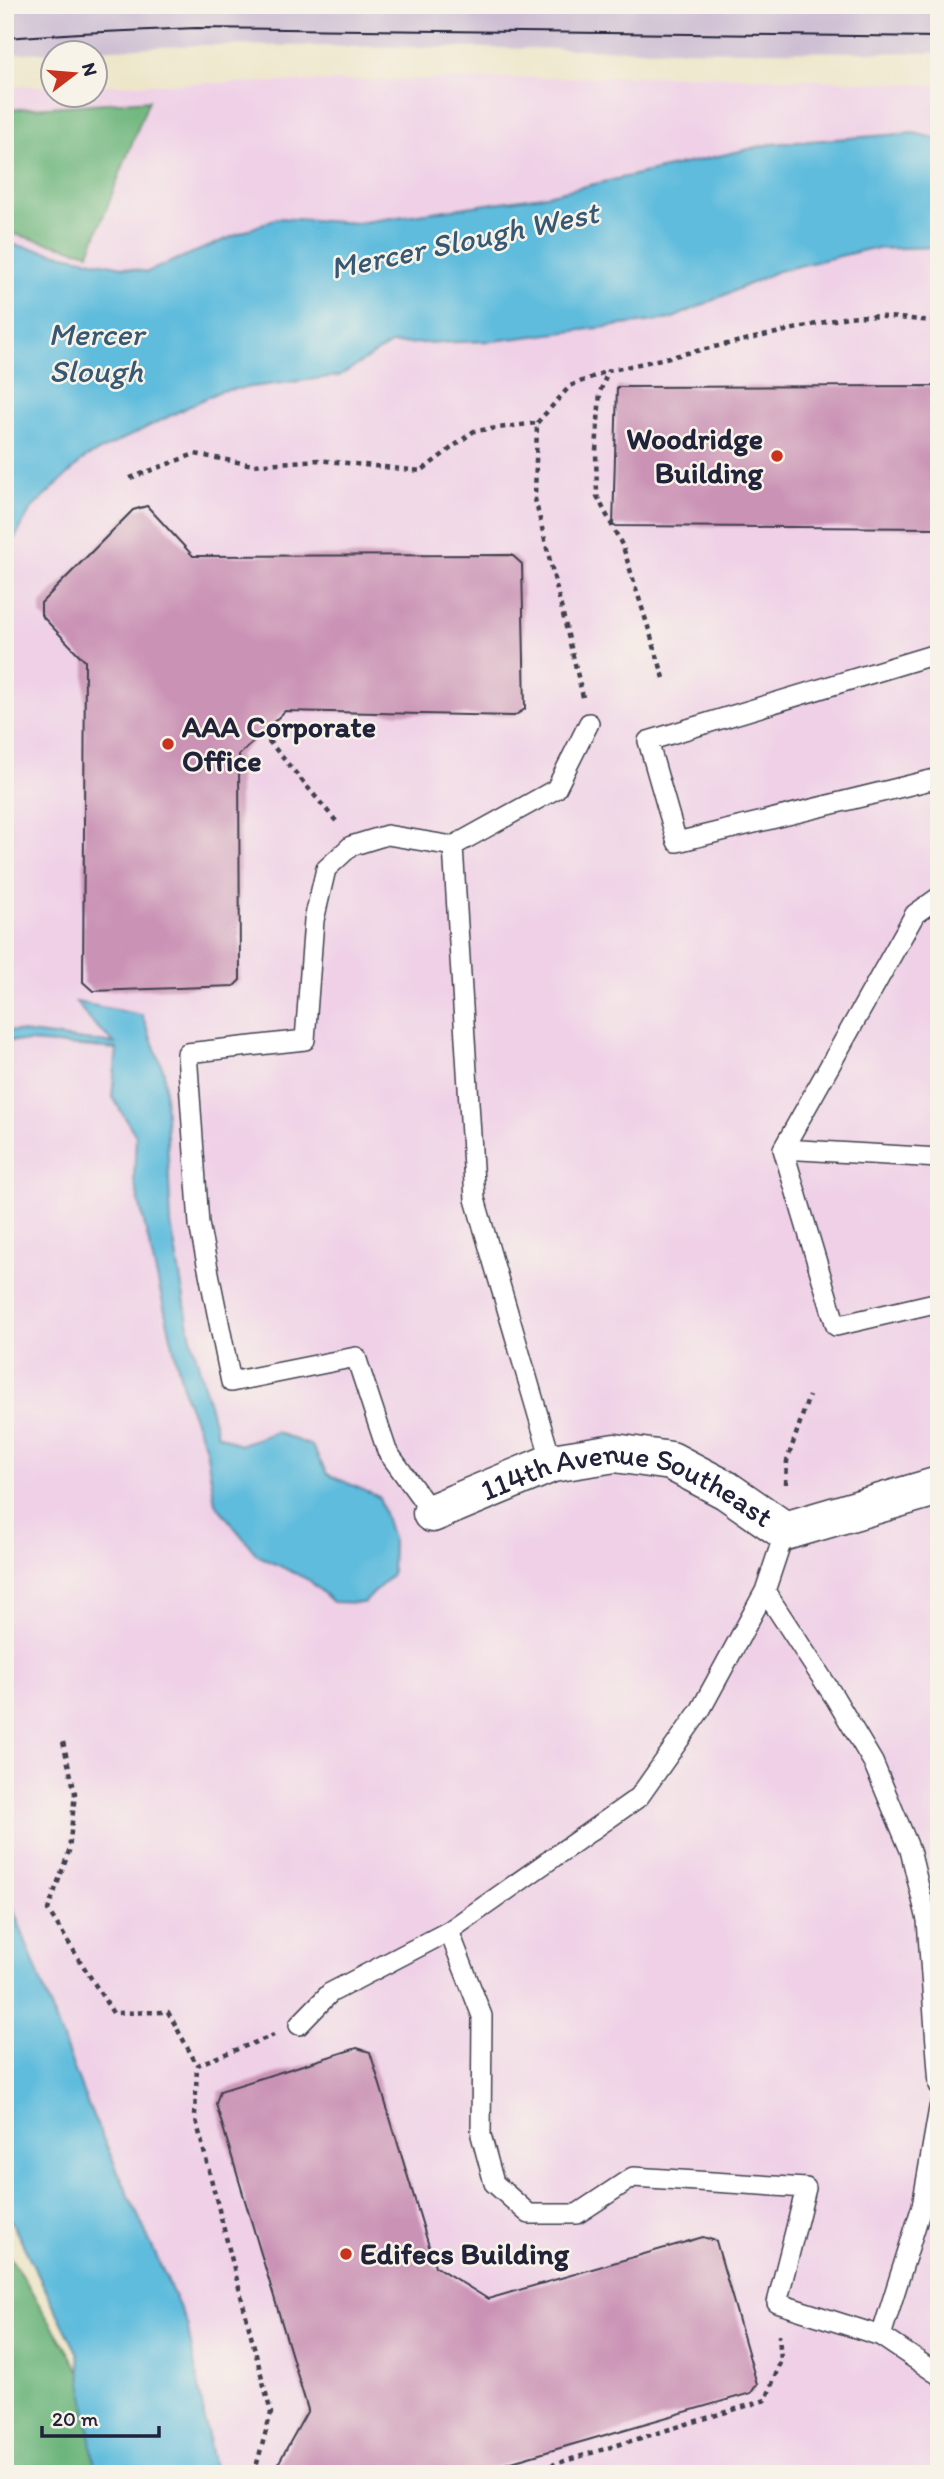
<svg xmlns="http://www.w3.org/2000/svg" width="944" height="2479" font-family="Itim,sans-serif">
<rect width="100%" height="100%" fill="#f7f3e8"/>
<filter id="ink" filterUnits="userSpaceOnUse"><feTurbulence type="fractalNoise" baseFrequency=".0143" numOctaves="2"/><feDisplacementMap in="SourceGraphic" scale="14" xChannelSelector="R" yChannelSelector="G"/><feConvolveMatrix kernelMatrix="1 2 1 2 8 2 1 2 1" color-interpolation-filters="sRGB"/></filter>
<filter id="wash" filterUnits="userSpaceOnUse"><feTurbulence type="fractalNoise" baseFrequency=".00686" numOctaves="4" result="noise"/><feDisplacementMap in="SourceGraphic" scale="28" xChannelSelector="R" yChannelSelector="G"/><feGaussianBlur stdDeviation="1.57" result="paint"/><feColorMatrix in="noise" values="0 0 0 0 0 0 0 0 0 0 0 0 0 0 0 0 0 1.4 0 .05"/><feComposite in="paint" operator="in"/></filter>
<g filter="url(#wash)">
<rect width="100%" height="100%" fill="#ede6c9"/>
<path fill="#efd0e7" d="M702 75 939 85V2474H172L5 2062V86H52V94H94L95 85Z"/>
<path fill="#cdbed3" d="M5 5H939V53L204 45 5 54Z"/>
<path fill="#6cb57c" stroke="#476c5c" stroke-width="2" d="M149 100 89 253 5 232V110Z
M5 2249 89 2386 96 2474H5Z"/>
<path fill="#5fbcdd" stroke="#406f8c" stroke-width="2" d="M914 133 939 139V247L869 249 778 271 671 319 493 341 391 344 339 376 220 391 85 458 31 509 5 556V243L147 272 277 218 357 223 542 196 771 144Z
M76 1002 142 1015 164 1072 171 1224 190 1333 217 1434 239 1445 276 1432 312 1446 327 1474 379 1497 393 1542 392 1574 364 1603 333 1602 309 1580 257 1555 215 1503 206 1448 185 1396 134 1180 136 1136 112 1096 117 1049 5 1040V1030L115 1044 91 1021Z
M5 1887 87 2103 187 2324 215 2474H96L78 2354 5 2209Z"/>
<g id="blocks">
<path fill="#ca93b5" d="M939 386V528L613 526 617 387Z
M147 506 193 556 512 555 522 564 525 709 514 716 285 711 239 755 240 980 234 986 93 991 83 982 85 661 41 615V603L133 510Z
M357 2048 370 2052 435 2266 488 2299 703 2237 716 2241 757 2384 751 2393 470 2474H275L274 2471 308 2410 216 2104 220 2091Z"/>
</g>
</g>
<g filter="url(#ink)">
<use href="#blocks" fill-opacity="0" stroke="#403f50" stroke-width="2"/>
<g fill="none" stroke-linecap="round" stroke-linejoin="round">
<defs>
<path id="service" d="M939 653 648 741 677 842 939 778
M453 846 475 1199 552 1463
M939 897 915 914 783 1149 836 1326 939 1302
M783 1149 939 1158
M432 1513 387 1451 356 1357 231 1382 199 1224 187 1053 305 1040 314 920 326 869 351 846 387 835 453 846 556 789 589 723
M765 1591 835 1698 873 1762 910 1850 927 1920 939 2085
M449 1931 482 2016 481 2135 494 2183 529 2214H577L633 2177 806 2188 777 2303 881 2336 939 2375
M299 2025 330 1993 449 1931 639 1797 701 1709 765 1591 785 1531
M881 2336 922 2206 939 2108"/>
<g id="minor">
<path id="s1" d="M432 1513 552 1463 615 1453 671 1461 726 1490 785 1531 939 1486"/>
</g>
</defs>
<use href="#service" stroke="#403f50" stroke-width="22"/>
<use href="#minor" stroke="#403f50" stroke-width="41"/>
<path stroke="#403f50" stroke-width="4.5" stroke-dasharray="5 5" stroke-linecap="butt" d="M130 478 195 454 253 465 318 460 421 471 474 431 537 423
M664 678 623 547 597 496 596 451 600 392 608 371 847 317C877 314 908 320 939 321
M583 697 535 499 537 423 570 386 607 371
M262 733 336 821
M786 1484 787 1461 809 1396
M63 1742 75 1793 69 1851 48 1910 113 2013 168 2012 197 2065
M258 2474 256 2467 271 2413 195 2116 197 2065 274 2035
M522 2474 766 2400 781 2360 779 2335"/>
<use href="#service" stroke="#fff" stroke-width="19"/>
<use href="#minor" stroke="#fff" stroke-width="38"/>
<path stroke="#22223b" stroke-width="2" d="M773 5 939 7
M5 9 60 5
M5 38 80 33 196 28 939 37"/>
</g>
</g>
<g fill="#c8321e" stroke="#f7f3e8" stroke-width="2.5">
<circle cx="777" cy="456" r="7"/>
<circle cx="168" cy="744" r="7"/>
<circle cx="346" cy="2254" r="7"/>
</g>
<g text-anchor="middle" stroke-width="5" stroke-linejoin="round" paint-order="stroke">
<g font-size="30" font-weight="bold" fill="#22223b" stroke="#f7f3e8" text-anchor="start">
<text x="763" y="449" text-anchor="end">Woodridge<tspan x="763" dy="34">Building</tspan></text>
<text x="182" y="737">AAA Corporate<tspan x="182" dy="34">Office</tspan></text>
<text x="360" y="2264">Edifecs Building</text>
</g>
<g font-size="30" fill="#22223b" stroke="#f7f3e8">
<text dy="10" stroke="none"><textPath href="#s1" startOffset="210">114th Avenue Southeast</textPath></text>
</g>
<g font-size="32" font-style="italic" fill="#375874" stroke="#f7f3e8">
<text transform="translate(464 240) rotate(-12)" y="11">Mercer Slough West</text>
<text x="96" y="345">Mercer<tspan x="96" dy="37">Slough</tspan></text>
</g>
</g>
<rect width="944" height="2479" fill="none" stroke="#f7f3e8" stroke-width="28"/>
<g transform="translate(74 74) rotate(74)"><circle r="33" fill="#f7f3e8" stroke="#a29fa3" stroke-width="2"/>
<path d="M0-5L12 26L0 18L-12 26Z" fill="#c8321e"/>
<text y="-10" font-size="19" font-weight="bold" text-anchor="middle" fill="#22223b">N</text>
</g>
<path d="M42 2426v10h117v-10" fill="none" stroke="#22223b" stroke-width="3.5"/>
<text x="52" y="2426" font-size="21" fill="#22223b" stroke="#f7f3e8" stroke-width="5" paint-order="stroke">20 m</text>
</svg>
